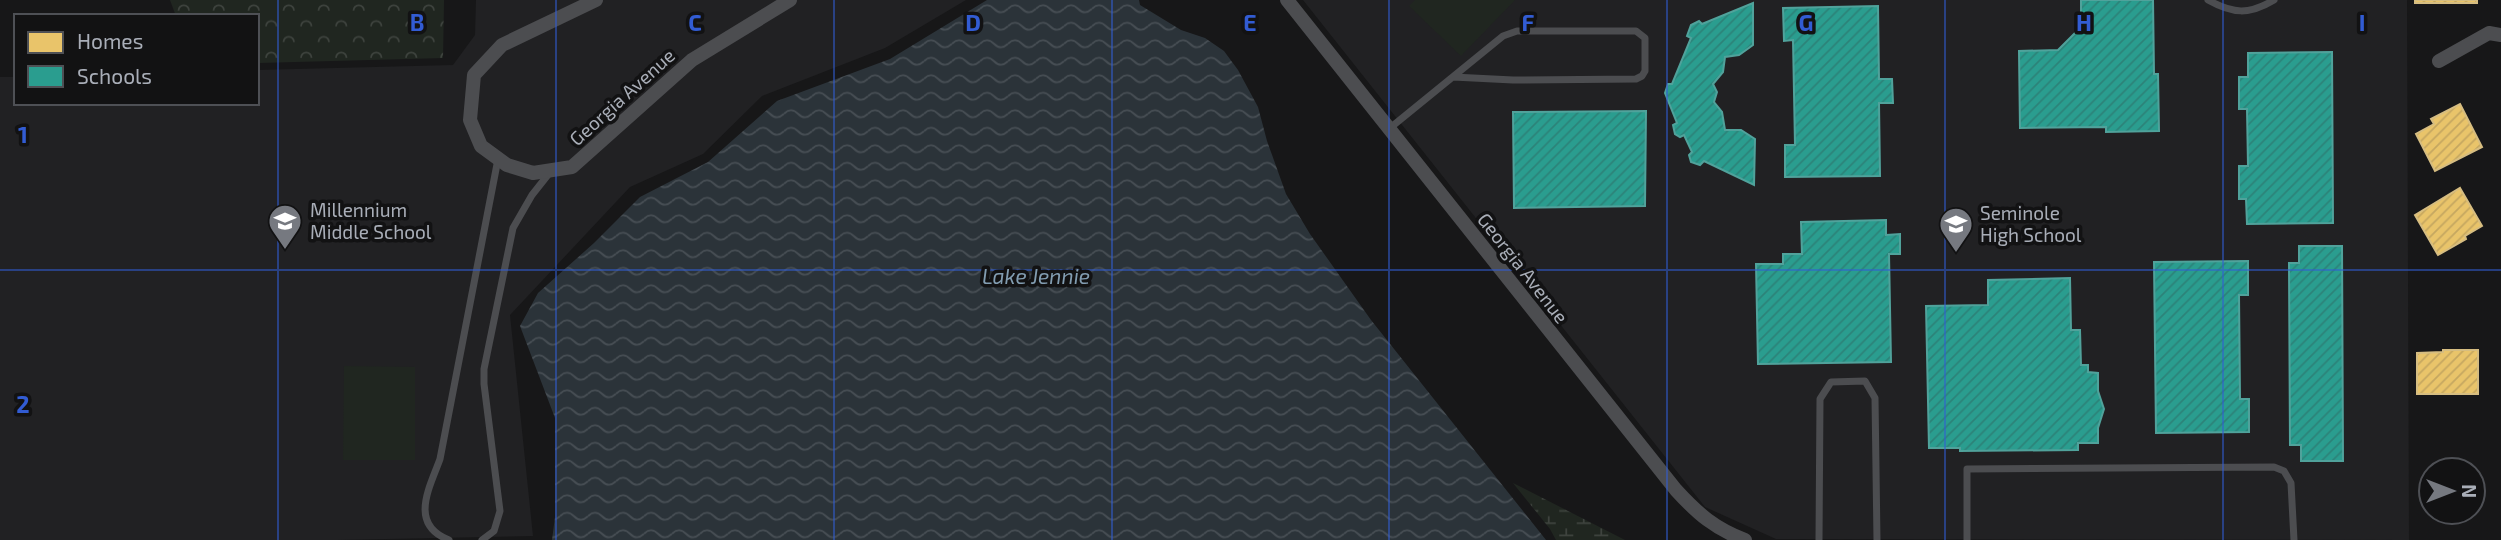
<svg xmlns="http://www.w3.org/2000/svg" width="2501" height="540" font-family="'Exo 2',sans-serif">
<defs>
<pattern id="forest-crowns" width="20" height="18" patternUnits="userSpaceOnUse" patternTransform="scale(1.75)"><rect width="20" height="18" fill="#202620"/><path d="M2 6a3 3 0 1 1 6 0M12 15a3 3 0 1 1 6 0" fill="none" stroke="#3e433e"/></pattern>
<pattern id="wetland-marsh" width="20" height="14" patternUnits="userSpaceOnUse" patternTransform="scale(1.75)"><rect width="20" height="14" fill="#202620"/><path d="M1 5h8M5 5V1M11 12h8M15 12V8" fill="none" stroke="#3e433e"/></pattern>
<pattern id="water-waves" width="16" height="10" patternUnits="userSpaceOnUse" patternTransform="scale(1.75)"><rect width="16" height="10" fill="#2b3339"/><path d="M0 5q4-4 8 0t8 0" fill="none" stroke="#474e54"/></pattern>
<pattern id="homes-hatch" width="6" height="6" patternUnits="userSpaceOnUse" patternTransform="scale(1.75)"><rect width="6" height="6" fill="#e9c46a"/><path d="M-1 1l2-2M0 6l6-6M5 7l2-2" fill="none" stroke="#c5a760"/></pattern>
<pattern id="schools-hatch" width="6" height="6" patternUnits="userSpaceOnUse" patternTransform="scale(1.75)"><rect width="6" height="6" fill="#2a9d8f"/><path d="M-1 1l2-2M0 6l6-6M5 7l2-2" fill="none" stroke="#2c8379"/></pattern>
</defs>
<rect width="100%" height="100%" fill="#171718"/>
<path fill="#212123" d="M476 0H966L885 48 762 96 703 154 630 187 510 315 533 536 338 540H0V77H16V103H257V70L453 65 475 35Z
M1303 0H2407L2409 540 1776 539 1705 507Z"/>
<path fill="url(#forest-crowns)" d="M170 0H444L443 58 257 63V16H176Z"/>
<path fill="url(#wetland-marsh)" d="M1513 483 1625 540H1556L1550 529Z"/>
<path fill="#202620" d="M1415 0H1515L1461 56 1409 6Z
M344 366 415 367V460H343Z"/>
<path fill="url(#water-waves)" d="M987 0H1139L1140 5 1181 30 1205 38 1224 51 1238 70 1258 107 1267 141 1286 194 1310 234 1371 320 1546 540H552L555 517V418L520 326 538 293 594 243 640 197 708 162 777 101 890 59Z"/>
<path fill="url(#homes-hatch)" stroke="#d6bd81" stroke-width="2" d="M2415 0H2477V3H2415Z
M2460 104 2482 147 2435 171 2416 134 2434 124 2431 119Z
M2460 188 2482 226 2465 236 2466 239 2438 255 2415 215Z
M2443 350H2478V394H2417V353L2443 352Z
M2431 466H2458V470H2431V512Z"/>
<path fill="url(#schools-hatch)" stroke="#50a29b" stroke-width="2" d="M2081 0H2153L2154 74H2158L2159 131 2106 132V127L2020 128 2019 51 2058 50 2081 27Z
M1753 3V45L1739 55 1725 57 1723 72 1713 84 1717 92 1714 102 1722 112 1725 130H1741L1755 139 1754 185 1704 161 1700 165 1691 162 1689 155 1692 152 1684 135 1680 137 1675 134 1673 125 1677 123 1665 93 1668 84H1672L1691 38 1687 36 1691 25 1699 21 1702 24Z
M1878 6 1879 79H1892L1893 103H1879L1880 176 1785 177V145H1795L1793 40 1784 41 1783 8Z
M2332 52 2333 223 2247 224 2246 199H2239V166H2248L2247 109H2239V77H2248V53Z
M1646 111 1645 206 1514 208 1513 112Z
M1886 220V235L1900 234V254H1889L1891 362 1758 364 1756 264H1783V254H1802L1801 222Z
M2299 246H2342L2343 461H2301V445H2290L2289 263H2299Z
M2248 261V295H2239L2240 399H2249V432L2156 433 2154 262Z
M2070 278 2071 330H2080L2081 365H2088V372L2098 373V391L2104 409 2098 428V443H2078V450L1960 451V448H1929L1926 306 1988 305V280Z"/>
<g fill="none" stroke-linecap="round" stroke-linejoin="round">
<path stroke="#4c4d50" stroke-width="7" d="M2208 0C2233 14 2249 15 2274 0
M1390 128 1503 36 1517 31H1636L1645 38V71L1642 76 1636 79 1513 80 1453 77
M449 540C408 524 430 487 440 459L498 159
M482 540 494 531 500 511 484 384V369L513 228 532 195 551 171
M1819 540 1820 399 1831 382 1865 381 1875 398 1877 540
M1967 540V469L2274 467 2284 471 2291 483 2294 540"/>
<path stroke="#4c4d50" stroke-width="14" d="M596 0 502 45 474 75 470 120 481 146 507 165 533 173 572 167 692 60 790 0
M1287 0 1676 490C1698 514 1714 528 1745 540
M2439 61 2489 33 2501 35"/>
</g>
<path fill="none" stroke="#325cd3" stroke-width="2" stroke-opacity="0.55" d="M278 0V540M556 0V540M834 0V540M1112 0V540M1389 0V540M1667 0V540M1945 0V540M2223 0V540M0 270H2501"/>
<defs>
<symbol id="school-pin" viewBox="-11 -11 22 30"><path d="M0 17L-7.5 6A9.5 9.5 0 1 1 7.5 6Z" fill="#767980" stroke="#121213"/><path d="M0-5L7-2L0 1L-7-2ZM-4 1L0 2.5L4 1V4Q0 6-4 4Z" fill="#fff"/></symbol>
</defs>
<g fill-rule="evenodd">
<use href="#school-pin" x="266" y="202" width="38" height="52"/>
<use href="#school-pin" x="1937" y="205" width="38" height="52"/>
</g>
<g text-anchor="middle" stroke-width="7" stroke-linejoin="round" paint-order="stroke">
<g font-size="19" fill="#a9aeb8" stroke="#121213">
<text transform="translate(622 97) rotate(-42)" y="7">Georgia Avenue</text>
<text transform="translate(1523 268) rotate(52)" y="7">Georgia Avenue</text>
</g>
<g font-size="19" fill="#a9aeb8" stroke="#121213" text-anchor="start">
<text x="310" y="217">Millennium<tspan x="310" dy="22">Middle School</tspan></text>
<text x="1980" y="220">Seminole<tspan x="1980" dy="22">High School</tspan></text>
</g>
<g font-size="21" font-style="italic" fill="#829db1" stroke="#121213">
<text x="1036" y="284">Lake Jennie</text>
</g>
</g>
<g font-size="23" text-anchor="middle" font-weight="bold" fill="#325cd3" stroke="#121213" stroke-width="7" stroke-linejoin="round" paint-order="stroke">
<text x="417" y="31">B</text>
<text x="695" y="31">C</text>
<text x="973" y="31">D</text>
<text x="1250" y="31">E</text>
<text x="1528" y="31">F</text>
<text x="1806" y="31">G</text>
<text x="2084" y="31">H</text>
<text x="2362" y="31">I</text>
<text x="23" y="143">1</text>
<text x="23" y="413">2</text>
</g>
<rect x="14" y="14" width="245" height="91" fill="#121213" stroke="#4e5055" stroke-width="2"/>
<rect x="28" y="32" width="35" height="21" fill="#e9c46a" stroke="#4e5055" stroke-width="2"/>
<text x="77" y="49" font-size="21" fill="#a9aeb8">Homes</text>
<rect x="28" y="66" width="35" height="21" fill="#2a9d8f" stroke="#4e5055" stroke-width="2"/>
<text x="77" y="84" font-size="21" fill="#a9aeb8">Schools</text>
<g transform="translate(2452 491) rotate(90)"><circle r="33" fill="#121213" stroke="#4e5055" stroke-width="2"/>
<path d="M0-5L12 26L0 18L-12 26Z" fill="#767980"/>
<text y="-10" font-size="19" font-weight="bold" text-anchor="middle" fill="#a9aeb8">N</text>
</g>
</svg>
